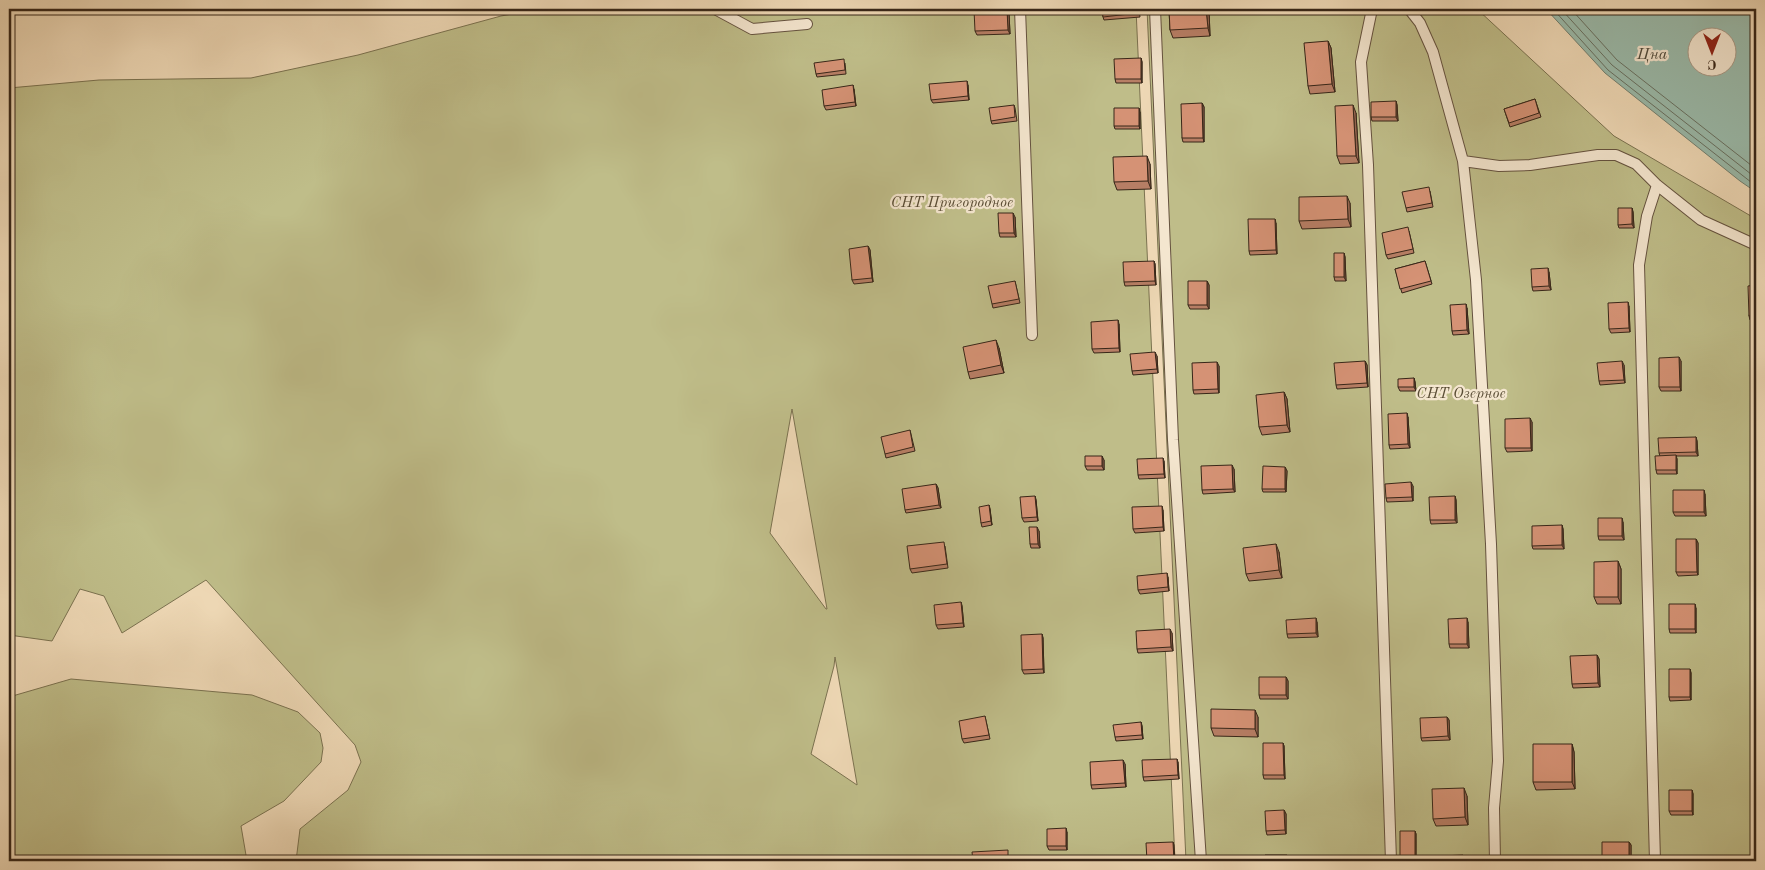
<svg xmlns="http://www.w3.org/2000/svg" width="1765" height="870" font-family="'Old Standard TT',serif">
<rect width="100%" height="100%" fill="#eed8b5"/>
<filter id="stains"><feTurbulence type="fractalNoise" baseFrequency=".004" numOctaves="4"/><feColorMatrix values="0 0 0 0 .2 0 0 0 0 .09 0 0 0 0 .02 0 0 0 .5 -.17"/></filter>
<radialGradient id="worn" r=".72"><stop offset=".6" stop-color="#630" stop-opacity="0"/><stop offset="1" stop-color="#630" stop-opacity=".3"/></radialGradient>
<path fill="#bfbd89" stroke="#7b7250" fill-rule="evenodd" d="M540 9H1136L1175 861H296L300 829 348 790 361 762 355 745 206 580 122 633 104 596 80 589 52 641 9 635V88L99 80 251 78 358 55 501 16ZM792 409 827 609H826L770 533ZM835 657 857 784V785L811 754 834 666Z
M1147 9H1477L1614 136 1756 219V861H1186Z
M71 679 252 695 298 712 320 733 323 748 321 762 284 801 241 826 247 861H9V697Z"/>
<path fill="#9abaaa" stroke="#727f70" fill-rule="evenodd" d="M1546 9H1756V192L1740 181 1605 73ZM1698 38H1728V68H1698Z"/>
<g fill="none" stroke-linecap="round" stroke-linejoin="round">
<path stroke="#687061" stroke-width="1" d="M1553 9 1608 70 1756 186
M1561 9 1612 65 1756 178
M1571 9 1617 60 1756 169"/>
<defs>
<path id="lane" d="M715 9 752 29 807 24
M1020 9 1032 335
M1155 9 1173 440 1201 861
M1372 9 1361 62 1368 165 1391 861
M1409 9 1420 23 1433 52 1463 161 1499 166 1530 165 1598 155H1616L1636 164 1657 185 1701 220 1756 245
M1463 161 1476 280 1491 544 1498 761 1494 808 1495 861
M1655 861 1639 265 1647 216 1657 185"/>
</defs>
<use href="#lane" stroke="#65523f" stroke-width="12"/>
<use href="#lane" stroke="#f4e6cf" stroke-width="10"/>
</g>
<path fill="#b77e65" stroke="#372618" d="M1102 9H1139L1140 17 1104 20 1103 17Z
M1169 9H1209L1210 36 1173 38 1170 30Z
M1333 9H1354V12L1335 13Z
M1009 13 1010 34 977 35 975 31Z
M1328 41 1331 48 1335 92 1310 94 1308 86Z
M1141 58 1142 62V83H1116L1115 79Z
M845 63 846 74 817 77 816 74Z
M968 85 969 100 933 103 931 100Z
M854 89 856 106 826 110 824 106Z
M1535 99 1541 117 1510 127 1504 109Z
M1396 101 1397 105 1398 121H1372L1371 117Z
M1202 103 1204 107V142H1183L1182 138Z
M1014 105 1015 108 1017 121 992 124 991 121Z
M1140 112V129H1115L1114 126Z
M1356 113 1359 163 1340 164 1337 156Z
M1150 164 1151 189 1117 190 1114 182Z
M1430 191 1433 207 1407 212 1406 208Z
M1350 203 1351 227 1302 229 1299 221Z
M1632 208 1633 212 1634 228H1619L1618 225Z
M1015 217 1016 237H1000L999 233Z
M1276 223 1277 254 1250 255 1249 251Z
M1409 231 1414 253 1388 259 1386 255Z
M868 246 870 250 873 282 854 284 852 280Z
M1344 253 1345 257 1346 281H1335L1334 277Z
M1154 261 1155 264 1156 285 1125 286 1124 282Z
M1425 261 1432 284 1402 293 1395 269Z
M1549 272 1551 290 1533 291 1532 287Z
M1015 281 1020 303 993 308 992 304Z
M1207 281 1209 285V309H1190L1188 305Z
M1756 285V320H1750L1749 316Z
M1629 306 1630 332 1611 333 1609 329Z
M1467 308 1469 334 1453 335 1452 331Z
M1119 324 1120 352 1094 353 1092 349Z
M999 348 1004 373 970 379 968 372Z
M1157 356 1158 373 1133 375 1132 371Z
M1365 361 1367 365 1368 387 1337 389 1336 385Z
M1681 361V391H1661L1659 387Z
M1624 365 1625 383 1600 385 1599 381Z
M1219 366V393L1194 394 1193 390Z
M1414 378 1415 382 1416 391H1400L1398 387Z
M1284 392 1287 399 1290 432 1262 435 1259 427Z
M1408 417 1410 448 1390 449 1389 445Z
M1532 422V451L1507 452 1505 448Z
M910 430 915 451 886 458 885 454Z
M1696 437 1697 441 1698 456H1676L1677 459V474H1657L1656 470 1660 456 1659 453Z
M1104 460V470H1087L1085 466Z
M1164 461 1165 478 1139 479 1138 475Z
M1285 467 1287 471 1286 492H1263L1262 489Z
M1234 469 1235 492 1203 494 1202 490Z
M936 484 938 488 941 508 906 513 905 510Z
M1413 486V501L1387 502 1386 498Z
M1705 494 1706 516H1675L1673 512Z
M1035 496 1036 500 1038 521 1024 522 1022 518Z
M1455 496 1456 500 1457 523 1431 524 1430 520Z
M989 505 990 509 992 525 982 527 981 523Z
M1163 510 1164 531 1135 533 1133 529Z
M1623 522 1624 540H1599L1598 536Z
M1562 525 1563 529 1564 549H1533L1532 546Z
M1039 531 1040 548H1031L1030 544Z
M1696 539 1698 543V575L1678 576 1676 572Z
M945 546 948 568 912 573 910 569Z
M1279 552 1282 578 1249 581 1246 574Z
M1618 561 1621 569V604H1597L1594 597Z
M1168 577 1169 591 1140 594 1138 590Z
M1756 582V611H1752L1751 607Z
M961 602 962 606 964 627 938 629 936 625Z
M1696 608V633H1670L1669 629Z
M1317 622 1318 637 1288 638 1287 634Z
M1468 622 1469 648H1450L1449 644Z
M1172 633 1173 651 1138 653 1137 649Z
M1042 634 1043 638 1044 673 1024 674 1022 670Z
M1597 655 1599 659 1600 687 1573 688 1572 684Z
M1690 669 1691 673V700L1670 701 1669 697Z
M1286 677 1288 681V699H1260L1259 695Z
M985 716 990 739 964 743 962 739Z
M1258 717V737L1214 736 1211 728Z
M1447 717 1449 720 1450 740 1422 741 1421 738Z
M1141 722 1142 726 1143 739 1116 741 1115 737Z
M1283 743 1284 746 1285 779H1264L1263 775Z
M1572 744 1574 752 1575 789 1536 790 1533 782Z
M1178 762 1179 779 1144 781 1143 777Z
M1125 764 1126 787 1092 789 1091 785Z
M1692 790 1693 794V815H1671L1669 811Z
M1467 796 1468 825 1436 826 1433 819Z
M1284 810 1286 814V834L1267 835 1266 831Z
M1415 831 1416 834V860H1401L1400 856Z
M1067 832V850H1049L1047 846Z
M1629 842 1631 845V861H1603L1602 860Z"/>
<path fill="#956652" stroke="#372618" d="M1007 9 1009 13 1010 34 1008 30Z
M1206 9H1209L1210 36 1208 28Z
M1328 41 1331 48 1335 92 1332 84Z
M1141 58 1142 62V83L1141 79Z
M967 81 968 85 969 100 968 96Z
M853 85 854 89 856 106 855 102Z
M1396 101 1397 105 1398 121 1396 117Z
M1202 103 1204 107V142L1203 138Z
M1353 105 1356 113 1359 163 1356 156Z
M1139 108 1140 112V129L1139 126Z
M1147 156 1150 164 1151 189 1148 181Z
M1347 196 1350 203 1351 227 1348 219Z
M1632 208 1633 212 1634 228 1632 224Z
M1013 213 1015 217 1016 237 1014 233Z
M1275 219 1276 223 1277 254 1276 250Z
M868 246 870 250 873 282 872 278Z
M1344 253 1345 257 1346 281 1344 277Z
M1154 261 1155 264 1156 285 1155 281Z
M1548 268 1549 272 1551 290 1549 286Z
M1207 281 1209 285V309L1207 305Z
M1628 302 1629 306 1630 332 1629 328Z
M1466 304 1467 308 1469 334 1467 330Z
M1118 320 1119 324 1120 352 1119 348Z
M996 340 999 348 1004 373 1001 365Z
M1155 352 1157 356 1158 373 1157 369Z
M1679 357 1681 361V391L1680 387Z
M1365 361 1367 365 1368 387 1367 383Z
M1622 361 1624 365 1625 383 1624 380Z
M1217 362 1219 366V393L1218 389Z
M1414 378 1415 382 1416 391 1414 387Z
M1284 392 1287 399 1290 432 1287 425Z
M1407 413 1408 417 1410 448 1408 444Z
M1530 418 1532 422V451L1531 448Z
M1696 437 1697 441 1698 456 1696 452Z
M1676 455 1677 459V474L1676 470Z
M1102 456 1104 460V470L1102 466Z
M1163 458 1164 461 1165 478 1164 474Z
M1232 465 1234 469 1235 492 1233 489Z
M1285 467 1287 471 1286 492 1285 489Z
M1411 482 1413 486V501L1412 497Z
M936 484 938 488 941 508 939 505Z
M1704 490 1705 494 1706 516 1704 512Z
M1035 496 1036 500 1038 521 1037 517Z
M1455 496 1456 500 1457 523 1455 520Z
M989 505 990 509 992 525 991 521Z
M1162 506 1163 510 1164 531 1163 527Z
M1622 518 1623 522 1624 540 1622 536Z
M1562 525 1563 529 1564 549 1562 545Z
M1037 527 1039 531 1040 548 1038 544Z
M1696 539 1698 543V575L1697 572Z
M1276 544 1279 552 1282 578 1279 570Z
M1618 561 1621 569V604L1618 597Z
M1167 573 1168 577 1169 591 1168 587Z
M961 602 962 606 964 627 963 623Z
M1695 604 1696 608V633L1695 629Z
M1316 618 1317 622 1318 637 1316 633Z
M1467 618 1468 622 1469 648 1467 644Z
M1170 629 1172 633 1173 651 1171 647Z
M1042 634 1043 638 1044 673 1043 669Z
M1597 655 1599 659 1600 687 1598 683Z
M1690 669 1691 673V700L1690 697Z
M1286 677 1288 681V699L1286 695Z
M1255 710 1258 717V737L1255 729Z
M1447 717 1449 720 1450 740 1448 736Z
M1141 722 1142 726 1143 739 1142 735Z
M1283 743 1284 746 1285 779 1284 775Z
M1572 744 1574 752 1575 789 1572 782Z
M1177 759 1178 762 1179 779 1178 775Z
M1123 760 1125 764 1126 787 1125 783Z
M1464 788 1467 796 1468 825 1465 817Z
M1692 790 1693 794V815L1692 811Z
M1284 810 1286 814V834L1285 830Z
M1066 828 1067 832V850L1066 846Z
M1415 831 1416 834V860L1415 856Z
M1173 842 1174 845 1175 861H1174Z
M1629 842 1631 845V861H1630L1629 860Z"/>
<path fill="#d59275" stroke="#372618" d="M1007 9 1008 30 975 31 974 10Z
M1102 9H1138V13L1103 17Z
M1169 9H1206L1208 28 1170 30Z
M1328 41 1332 84 1308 86 1304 43Z
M1141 58V79H1115L1114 59Z
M844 59 845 70 816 74 814 63Z
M967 81 968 96 931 100 929 84Z
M853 85 855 102 824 106 822 90Z
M1535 99 1539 113 1509 123 1504 109Z
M1396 101V117H1371V102Z
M1202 103 1203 138H1182L1181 104Z
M1014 105 1015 117 991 121 989 108Z
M1353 105 1356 156H1337L1335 106Z
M1114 108H1139V126H1114Z
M1147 156 1148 181 1114 182 1113 157Z
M1429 187 1432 203 1406 208 1402 192Z
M1347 196 1348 219 1299 221V197Z
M1618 208H1632V224L1618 225Z
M998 213H1013L1014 233H999Z
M1248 219H1275L1276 250 1249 251Z
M1408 227 1413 249 1386 255 1382 233Z
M868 246 872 278 852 280 849 249Z
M1334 253H1344V277H1334Z
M1154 261 1155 281 1124 282 1123 262Z
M1425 261 1431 281 1400 289 1395 269Z
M1548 268 1549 286 1532 287 1531 269Z
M1015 281 1019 299 992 304 988 286Z
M1188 281H1207V305H1188Z
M1756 285V316H1749L1748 286Z
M1628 302 1629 328 1609 329 1608 303Z
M1466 304 1467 330 1452 331 1450 305Z
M1118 320 1119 348 1092 349 1091 322Z
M996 340 1001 365 968 372 963 347Z
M1155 352 1157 369 1132 371 1130 354Z
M1679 357 1680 387H1659V358Z
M1365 361 1367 383 1336 385 1334 363Z
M1622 361 1624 380 1599 381 1597 363Z
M1217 362 1218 389 1193 390 1192 363Z
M1414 378V387H1398V379Z
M1284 392 1287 425 1259 427 1256 395Z
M1407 413 1408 444 1389 445 1388 414Z
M1530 418 1531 448H1505V419Z
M910 430 913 447 885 454 881 437Z
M1696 437V452L1659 453 1658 438Z
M1676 455V470H1656L1655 456Z
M1085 456H1102V466H1085Z
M1163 458 1164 474 1138 475 1137 459Z
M1232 465 1233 489 1202 490 1201 466Z
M1263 466 1285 467V489H1262Z
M1411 482 1412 497 1386 498 1385 484Z
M936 484 939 505 905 510 902 489Z
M1673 490H1704V512H1673Z
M1035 496 1037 517 1022 518 1020 497Z
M1455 496V520H1430L1429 497Z
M989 505 991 521 981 523 979 507Z
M1162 506 1163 527 1133 529 1132 507Z
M1598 518H1622V536H1598Z
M1562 525V545L1532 546V526Z
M1029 527H1037L1038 544H1030Z
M1676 539H1696L1697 572H1676Z
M944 542 947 564 910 569 907 546Z
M1276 544 1279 570 1246 574 1243 548Z
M1618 561V597H1594V562Z
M1167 573 1168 587 1138 590 1137 576Z
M1751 582H1756V607H1751Z
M961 602 963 623 936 625 934 605Z
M1669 604H1695V629H1669Z
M1316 618V633L1287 634 1286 620Z
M1467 618V644H1449L1448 619Z
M1170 629 1171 647 1137 649 1136 631Z
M1042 634 1043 669 1022 670 1021 635Z
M1597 655 1598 683 1572 684 1570 656Z
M1669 669H1690V697H1669Z
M1259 677H1286V695H1259Z
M1211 709 1255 710V729L1211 728Z
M985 716 989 735 962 739 959 721Z
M1447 717 1448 736 1421 738 1420 718Z
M1141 722 1142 735 1115 737 1113 725Z
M1263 743H1283L1284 775H1263Z
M1533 744H1572V782H1533Z
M1177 759 1178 775 1143 777 1142 760Z
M1123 760 1125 783 1091 785 1090 762Z
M1464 788 1465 817 1433 819 1432 789Z
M1669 790H1692V811H1669Z
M1284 810 1285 830 1266 831 1265 811Z
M1066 828V846H1047V829Z
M1400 831H1415V856H1400Z
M1173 842 1174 861H1147L1146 843Z
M1602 842H1629V860H1602Z
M1008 850V861H973L972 852Z
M1265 855H1287V861H1265Z
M1463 855V861H1441V856Z
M1679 859H1702V861H1680Z"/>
<g text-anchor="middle" stroke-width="4.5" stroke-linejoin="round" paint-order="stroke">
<g font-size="15" font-style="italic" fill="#594c34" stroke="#f4e6cf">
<text x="952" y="207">СНТ Пригородное</text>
<text x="1461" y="398">СНТ Озерное</text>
</g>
<g font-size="16" font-style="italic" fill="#504b3c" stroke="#f4e6cf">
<text x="1652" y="59">Цна</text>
</g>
</g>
<rect width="1765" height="870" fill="none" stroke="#eed8b5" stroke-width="30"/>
<rect x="10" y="10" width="1745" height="850" fill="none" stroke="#372618" stroke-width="2.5"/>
<rect x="15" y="15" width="1735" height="840" fill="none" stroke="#372618"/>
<g transform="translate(1712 52) rotate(180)"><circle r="24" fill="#f4e6cf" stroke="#a89986"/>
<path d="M0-4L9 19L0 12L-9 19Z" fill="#8f2418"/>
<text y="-8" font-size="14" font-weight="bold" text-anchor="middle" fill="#372618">С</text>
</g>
<rect width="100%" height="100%" filter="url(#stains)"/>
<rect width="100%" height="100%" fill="url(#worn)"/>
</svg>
